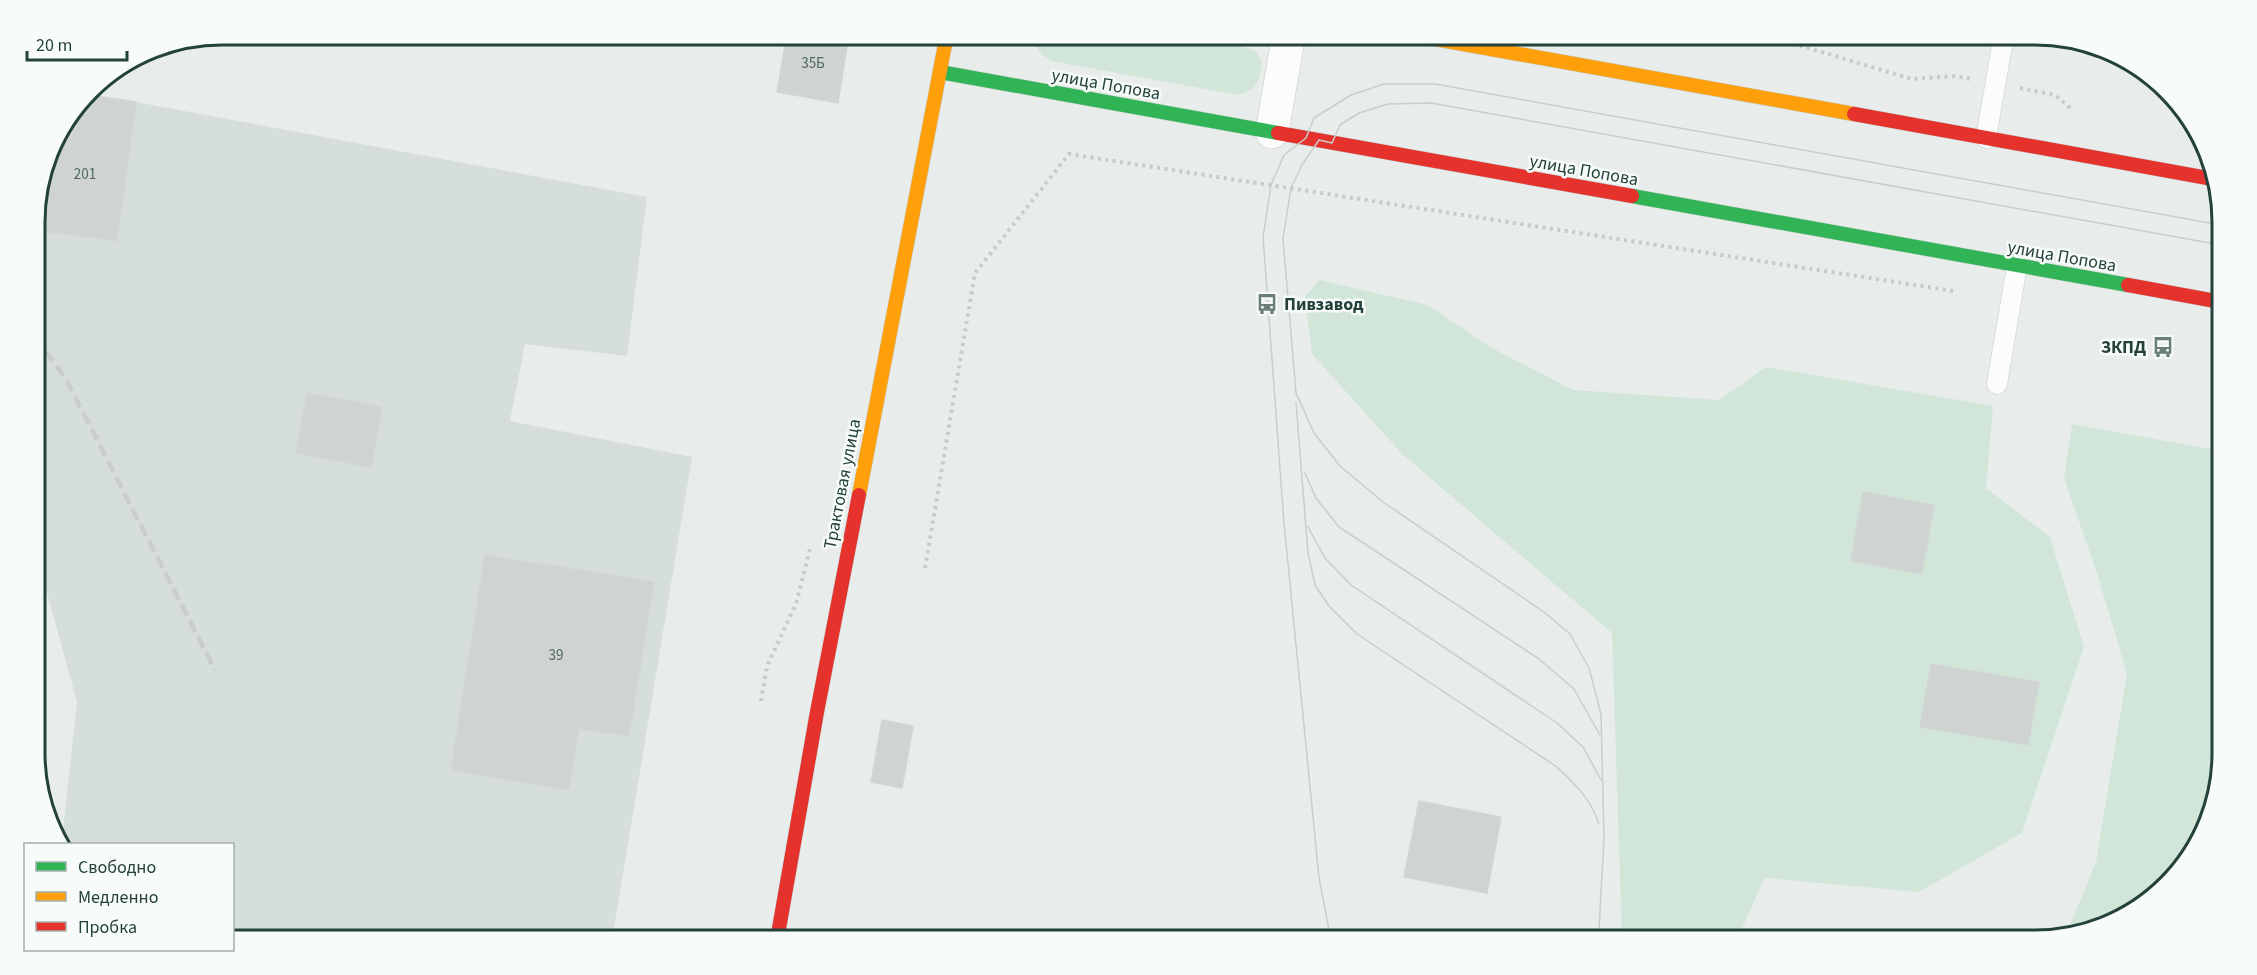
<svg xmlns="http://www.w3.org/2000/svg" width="2257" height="975" font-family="'Source Sans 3',sans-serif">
<rect width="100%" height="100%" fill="#e8edeb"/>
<path fill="#d6dedb" d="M88 95 136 102 647 197 627 356 525 344 510 421 692 457 612 940H233L232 844H64L62 840 77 702 36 553 35 209 54 139Z"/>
<path fill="#d1e6d8" d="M1036 35H1182L1243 46 1256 52 1262 62C1259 82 1258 89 1238 95L1051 61C1041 53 1033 48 1036 35Z
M1319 280 1428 305 1490 347 1573 390 1719 400 1766 367 1993 406 1986 488 2050 537 2084 647 2022 833 1919 892 1764 878 1737 940H1622L1612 633 1402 454 1312 354 1305 297Z
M2072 424 2222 451V753L2208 824 2149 902 2096 930 2065 937 2096 862 2127 674 2097 573 2064 478Z"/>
<path fill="#cfd4d2" stroke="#d1d6d4" stroke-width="1.5" d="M787 34H849L838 103 777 92Z
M88 95 136 102 117 241 35 230V209L54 139Z
M307 393 382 407 371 467 296 453Z
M1863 492 1934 505 1922 574 1851 561Z
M485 555 654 582 629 736 579 729 569 790 451 770Z
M1931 664 2039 682 2028 745 1920 727Z
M882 720 913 726 902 788 871 782Z
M1419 801 1501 817 1487 893 1404 877Z"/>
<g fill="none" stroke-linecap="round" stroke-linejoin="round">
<defs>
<path id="lane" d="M1986 138 2004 34
M1997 384 2017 266"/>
<path id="street" d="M1272 132 1289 34"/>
<path id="fast" d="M940 72 1278 133
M1632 196 2128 285"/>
<path id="slow" d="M1407 34 1854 114
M859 495 947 34"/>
<path id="jam" d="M1854 114 2213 179
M1278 133 1632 196
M2128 285 2221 302
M777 940 817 712 859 495"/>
</defs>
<use href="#lane" stroke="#c5cac8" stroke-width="21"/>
<use href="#street" stroke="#c5cac8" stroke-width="34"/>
<use href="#fast" stroke="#c3cbc8" stroke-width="15"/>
<use href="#slow" stroke="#c3cbc8" stroke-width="15"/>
<use href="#jam" stroke="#c3cbc8" stroke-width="15"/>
<path stroke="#c3ccca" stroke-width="4" stroke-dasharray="3 4.5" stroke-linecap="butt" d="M1752 34 1778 39 1790 34
M1778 39 1912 79 1955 76 1971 79
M2020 88 2055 95 2070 108
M925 568 975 273 1069 154 1954 291
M761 701 767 666 796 604 810 549"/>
<use href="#lane" stroke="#fcfcfc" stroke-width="20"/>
<use href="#street" stroke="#fcfcfc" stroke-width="33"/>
<use href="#fast" stroke="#30b455" stroke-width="14"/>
<use href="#slow" stroke="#ff9f0a" stroke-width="14"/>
<use href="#jam" stroke="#e5322d" stroke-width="14"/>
<path stroke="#c9cdcc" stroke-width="1.5" d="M1296 403 1308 553 1315 585 1329 606 1357 634 1557 767C1577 786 1590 798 1599 824
M1305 473 1316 498 1339 527 1539 659 1574 689 1600 735
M1308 527 1325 558 1351 585 1557 723 1583 747 1601 780
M1331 940 1319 878 1284 523 1263 237 1271 185 1284 155 1306 138 1314 118 1351 95 1384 84H1435L2221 225
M1596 940 1599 929 1604 838 1601 714 1589 668 1570 634 1544 612 1383 502 1340 466 1314 433 1296 393 1283 239 1291 188 1302 165 1319 140 1332 143 1340 125 1359 113 1388 104 1431 103 2221 245"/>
<path stroke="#c9cdcc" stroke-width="4.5" stroke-dasharray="12 6" stroke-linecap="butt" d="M35 337 66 379 215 670"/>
</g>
<defs>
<symbol id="bus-bare" viewBox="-9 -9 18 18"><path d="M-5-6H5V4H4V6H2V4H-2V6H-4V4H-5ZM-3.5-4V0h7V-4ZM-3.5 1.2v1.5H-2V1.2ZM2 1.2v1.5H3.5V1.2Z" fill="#697e78" stroke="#f7fbf9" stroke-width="2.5" paint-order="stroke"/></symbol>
</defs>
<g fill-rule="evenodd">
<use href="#bus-bare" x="1252" y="289" width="30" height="30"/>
<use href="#bus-bare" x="2148" y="332" width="30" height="30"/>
</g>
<g text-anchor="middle" stroke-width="5" stroke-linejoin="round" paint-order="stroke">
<g font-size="15" fill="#506761">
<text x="813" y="68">35Б</text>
<text x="85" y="179">201</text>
<text x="556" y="660">39</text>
</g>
<g font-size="18" fill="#24423a" stroke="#f7fbf9">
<text transform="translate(1106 84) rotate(10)" y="6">улица Попова</text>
<text transform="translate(1584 170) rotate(10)" y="6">улица Попова</text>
<text transform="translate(2062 256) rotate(10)" y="6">улица Попова</text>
<text transform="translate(842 484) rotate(-79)" y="6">Трактовая улица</text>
</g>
<g font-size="18" font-weight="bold" fill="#24423a" stroke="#f7fbf9" text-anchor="start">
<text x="1284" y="310">Пивзавод</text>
<text x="2146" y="353" text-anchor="end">ЗКПД</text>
</g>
</g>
<path d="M0 0H2257V975H0ZM222 45H2035A177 177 0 0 1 2212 222V753A177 177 0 0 1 2035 930H222A177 177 0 0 1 45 753V222A177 177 0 0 1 222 45Z" fill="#f7fbf9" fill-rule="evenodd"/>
<path fill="none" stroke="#24423a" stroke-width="3" d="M222 45H2035A177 177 0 0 1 2212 222V753A177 177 0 0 1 2035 930H222A177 177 0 0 1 45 753V222A177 177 0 0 1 222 45Z"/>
<rect x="24" y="843" width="210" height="108" fill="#f7fbf9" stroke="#a3b1ad" stroke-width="1.5"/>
<rect x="36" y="862" width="30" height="9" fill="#30b455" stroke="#a3b1ad" stroke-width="1.5"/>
<text x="78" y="873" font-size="18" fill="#24423a">Свободно</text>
<rect x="36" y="892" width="30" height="9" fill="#ff9f0a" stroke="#a3b1ad" stroke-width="1.5"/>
<text x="78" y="903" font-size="18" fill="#24423a">Медленно</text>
<rect x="36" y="922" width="30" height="9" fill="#e5322d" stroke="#a3b1ad" stroke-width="1.5"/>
<text x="78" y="933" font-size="18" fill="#24423a">Пробка</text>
<path d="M27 51v9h100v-9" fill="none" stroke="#24423a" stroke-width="3"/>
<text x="36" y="51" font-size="18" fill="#24423a" stroke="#f7fbf9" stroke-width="4.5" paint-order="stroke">20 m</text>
</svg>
